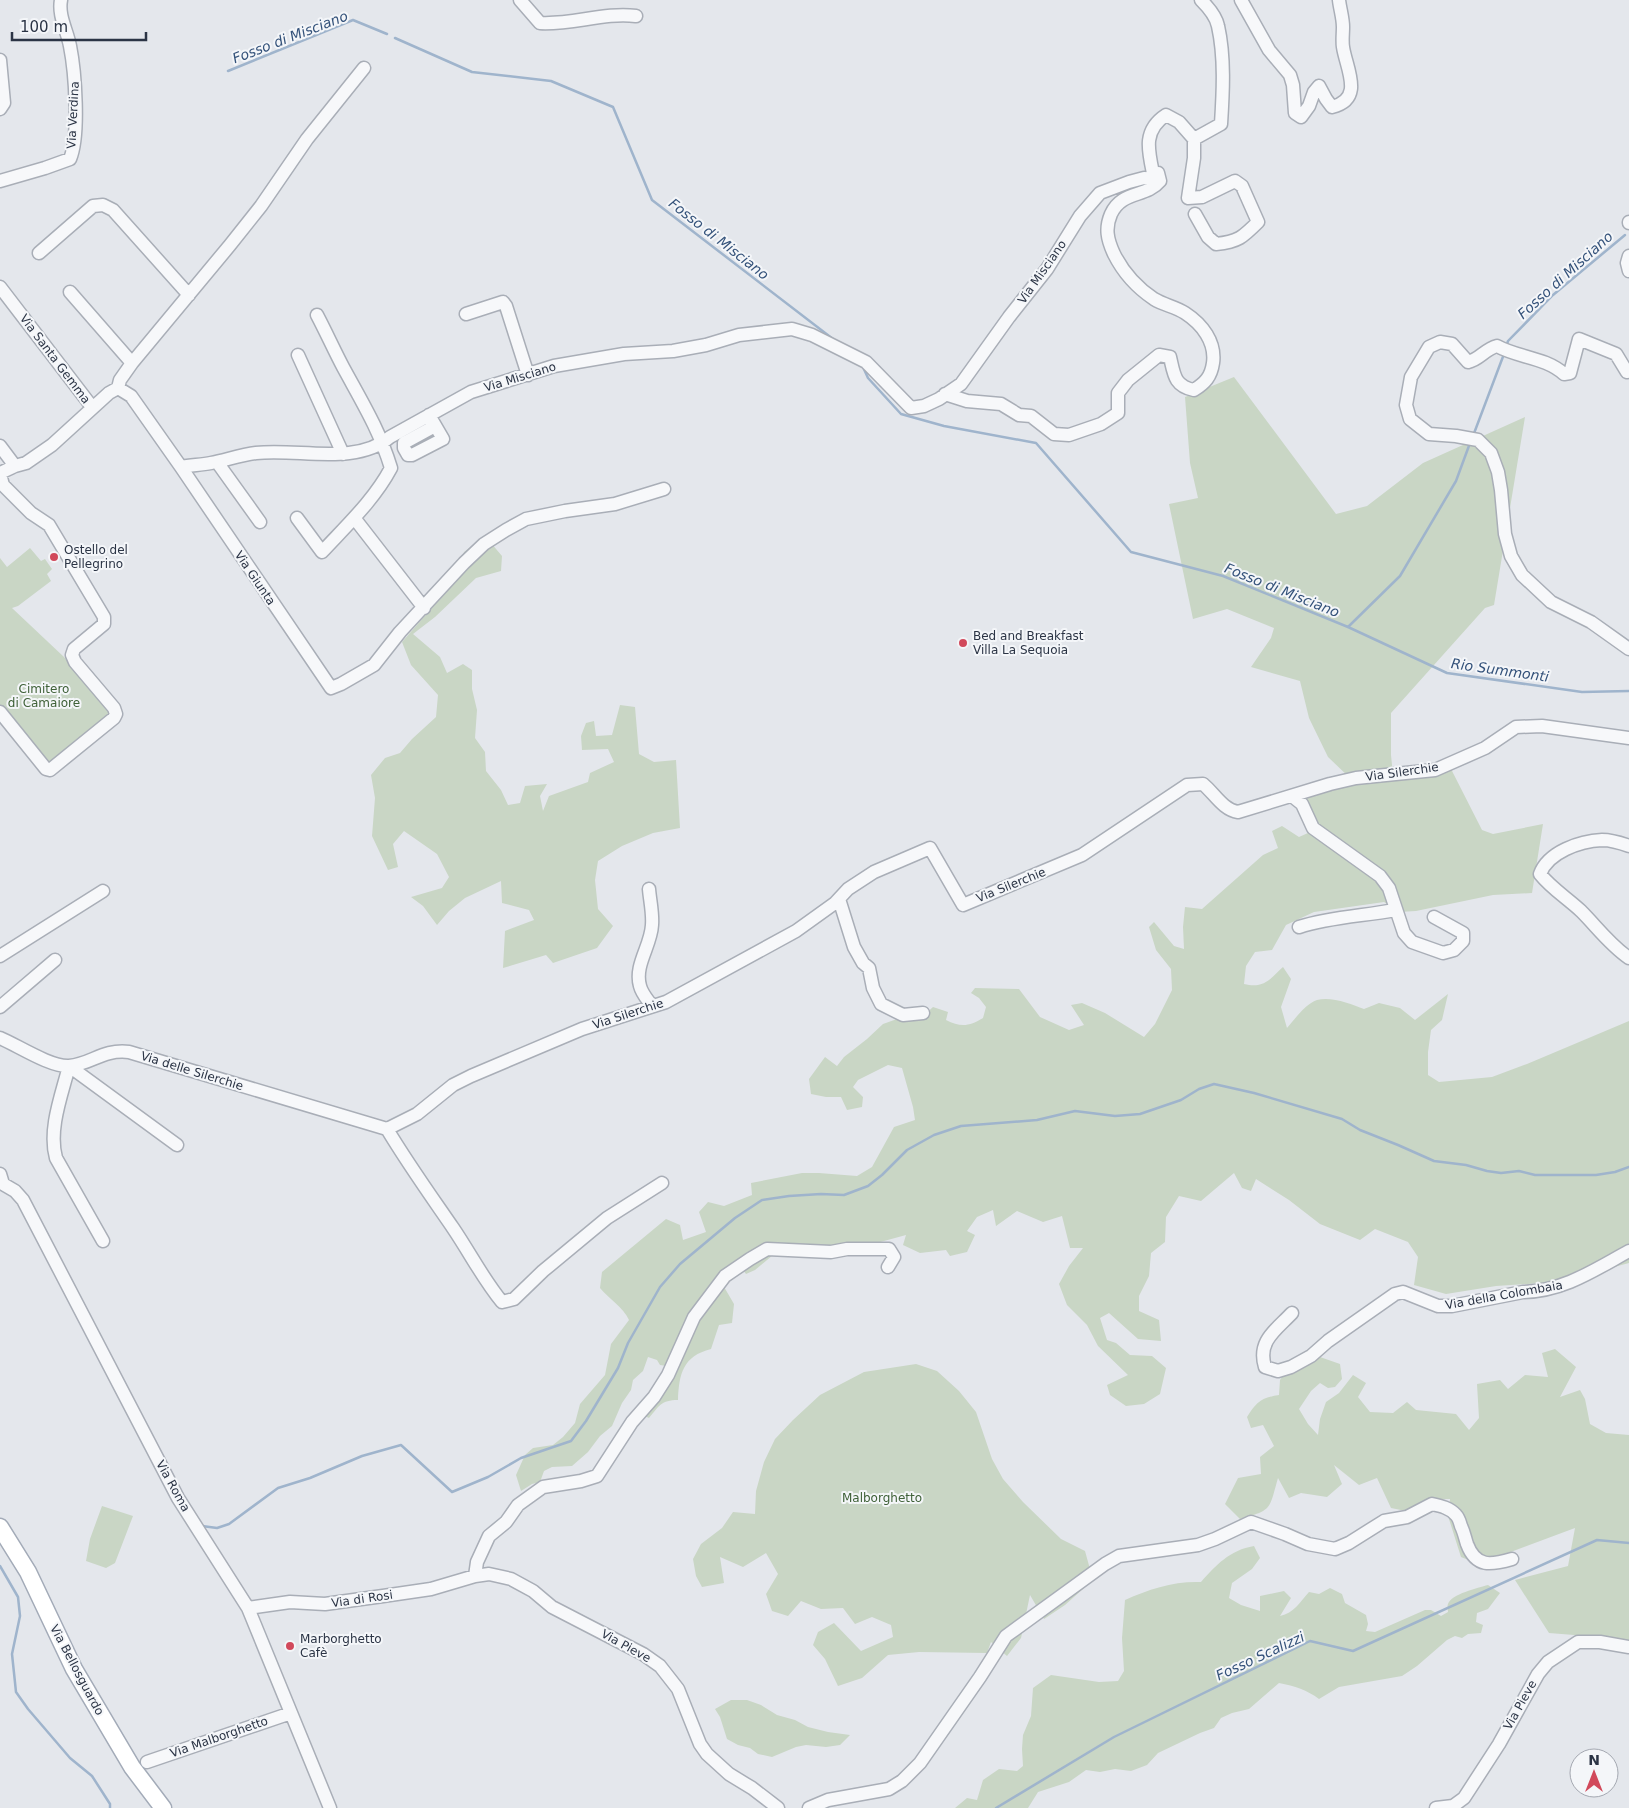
<svg xmlns="http://www.w3.org/2000/svg" width="1629" height="1808" font-family="'DejaVu Sans',sans-serif">
<rect width="100%" height="100%" fill="#e4e7ec"/>
<path fill="#c9d6c5" d="M1234 377 1336 514 1367 506 1423 463 1525 417 1494 605 1485 608 1391 713V755L1393 775 1450 767 1482 830 1493 834 1543 824 1532 893 1493 895 1416 911 1399 912 1384 902 1314 912 1286 925 1272 950 1255 952 1246 966 1244 984C1264 989 1270 979 1283 967L1291 979 1281 1007 1287 1028C1295 1019 1305 1004 1317 1000 1331 996 1351 1004 1364 1009L1379 1003 1400 1008 1415 1020 1448 994 1442 1020 1431 1030 1428 1052V1075L1439 1082 1492 1077 1527 1064 1629 1021V1263L1558 1282 1496 1286 1446 1294 1414 1285 1418 1257 1408 1242 1375 1229 1360 1240 1320 1224 1289 1200 1256 1179 1251 1191 1242 1188 1234 1173 1201 1201 1179 1196 1166 1217 1165 1242 1151 1253 1149 1276 1139 1296V1311L1159 1320 1161 1341 1138 1339 1109 1313 1100 1318 1107 1340 1116 1343 1130 1355 1152 1356 1166 1368 1160 1394 1144 1404 1126 1406 1110 1395 1107 1385 1128 1375 1098 1346 1087 1325 1067 1305 1059 1284 1069 1266 1083 1248H1070L1062 1216 1043 1222 1017 1211 996 1226 993 1210 977 1217 967 1231 975 1235 967 1252 950 1256 946 1250 920 1253 903 1245 906 1235 873 1244 773 1255 755 1270 746 1274 738 1263 720 1280 734 1304 732 1323 719 1325 711 1349C683 1356 679 1374 678 1400 661 1400 659 1406 649 1418L638 1413 666 1366 660 1365 657 1360 648 1357 643 1371 633 1380 631 1390 622 1403 612 1426 600 1436 588 1452 572 1466 552 1467 544 1471 540 1482 532 1484 521 1491 516 1475 525 1455 533 1448 553 1445 563 1437 575 1423 580 1404 605 1375 611 1344 629 1320C623 1307 609 1299 600 1288L602 1272 666 1219 680 1225 683 1240 706 1232 699 1212 708 1202 724 1206 752 1195 751 1183 802 1173H819L857 1176 872 1167 894 1127 915 1120 913 1107 902 1068 888 1065 858 1080 853 1087 863 1097 862 1107 847 1110 841 1097H826L811 1094 809 1079 825 1057 837 1066 844 1057 867 1039 883 1024 897 1019 921 1018 933 1007 948 1012 946 1020C961 1028 970 1026 983 1018L986 1007 979 998 971 993 975 988 1019 989 1040 1017 1069 1030 1084 1025 1071 1005 1082 1003 1105 1013 1144 1037 1155 1024 1172 990 1171 969 1156 950 1149 927 1154 922 1174 946 1184 949 1183 927 1185 907 1202 909 1263 855 1278 848 1272 831 1282 826 1299 837 1317 829 1303 798 1351 779 1328 757 1309 718 1300 681 1251 667 1271 638 1274 628 1227 609 1193 619 1169 504 1198 498 1190 463 1185 397Z
M485 536 502 556 501 571 476 578 435 617 413 634 440 657 447 673 463 664 472 670V689L477 710 475 738 485 752 486 771 501 790 508 805 520 803 525 786 547 784 540 796 543 811 549 796 588 782 590 773 614 762 608 749 582 750 581 736 586 723 594 721 596 736 612 735 620 705 635 707 639 754 654 762 676 760 680 828 653 833 622 846 598 861 595 880 598 909 613 926 597 948 553 963 546 955 503 968 505 931 534 920 529 910 502 903 501 881 465 898 449 911 437 925 423 906 411 897 442 888 449 877 437 854 404 831 393 844 398 867 388 870 372 836 375 798 371 775 385 758 400 753 412 739 436 717 438 695 411 665 402 642 451 586 464 552Z
M30 548 41 561 45 559 52 569 47 574 51 581 18 606 12 608 64 657 112 716 52 765 0 708V558L7 567Z
M1555 1349 1576 1367 1560 1397 1580 1390 1585 1399 1590 1424 1606 1433 1629 1435V1643L1574 1635 1549 1633 1515 1580 1568 1566 1575 1528 1508 1553 1501 1564 1481 1565 1461 1557 1449 1519 1450 1499H1436L1406 1511 1391 1508 1377 1478 1359 1485 1334 1465 1342 1484 1327 1497 1301 1493 1289 1498 1278 1478C1269 1509 1273 1510 1240 1519L1225 1504 1238 1478 1261 1474 1260 1457 1274 1446 1263 1425 1251 1428 1247 1417C1256 1403 1260 1398 1279 1395L1280 1380 1292 1362 1320 1357 1340 1364 1342 1379 1335 1387 1328 1388 1320 1383 1311 1391 1299 1409 1308 1424 1318 1435 1320 1419 1326 1402 1339 1393 1353 1375 1366 1383 1358 1397 1370 1412 1393 1413 1407 1402 1416 1410 1456 1414 1469 1430 1479 1418 1477 1384 1500 1380 1508 1389 1525 1375 1548 1377 1542 1353Z
M916 1364 937 1371 959 1391 976 1412 992 1459 1003 1479 1023 1502 1061 1539 1085 1551 1093 1580 1065 1605 1044 1619 1030 1595 1021 1638 1007 1656 991 1642 987 1653 919 1652 888 1655 862 1678 838 1686 825 1659 813 1645 818 1632 834 1623 861 1651 893 1637 891 1625 872 1617 855 1624 843 1608 821 1609 801 1601 788 1616 772 1611 766 1594 778 1574 766 1553 743 1567 720 1557 724 1583 702 1587 696 1576 693 1559 701 1544 722 1528 733 1512 755 1514 756 1491 764 1462 775 1439 793 1420 820 1395 864 1372Z
M102 1506 133 1516 115 1563 106 1568 86 1561 90 1539Z
M1254 1546 1260 1558 1252 1569 1232 1583 1229 1598 1241 1605 1260 1611V1596L1284 1591 1291 1598 1280 1616C1294 1613 1300 1602 1309 1592L1319 1594 1330 1588 1342 1594 1345 1603 1366 1615 1368 1624 1366 1631 1375 1632 1425 1610H1431L1441 1616 1448 1612C1448 1609 1447 1606 1448 1604 1451 1594 1478 1588 1488 1585L1500 1593 1488 1609 1477 1613 1476 1622 1483 1625 1481 1633 1468 1634 1462 1638 1455 1636 1447 1640 1417 1666 1402 1676 1339 1687 1319 1699C1307 1690 1295 1686 1279 1683L1249 1709 1232 1713 1221 1718 1214 1728 1200 1733 1158 1753 1147 1765 1131 1771 1115 1769 1100 1772 1086 1770 1069 1782 1038 1792 1028 1808H955L967 1798 977 1800 983 1780 999 1769 1017 1771 1023 1766 1022 1749 1023 1735 1031 1716 1033 1688 1051 1675 1099 1682 1118 1681 1124 1671 1122 1638 1125 1600C1149 1589 1174 1581 1201 1582 1216 1565 1230 1550 1254 1546Z
M731 1700H747L761 1705 777 1715 795 1720 808 1727 828 1732 850 1735 840 1745 826 1747 806 1745 796 1747 772 1757 758 1754 750 1748 738 1745 727 1739 720 1717 715 1709Z"/>
<g fill="none" stroke-linecap="round" stroke-linejoin="round">
<path stroke="#9fb4cc" stroke-width="2.5" d="M395 38 472 72 551 81 613 107 652 200 833 339
M228 71 353 20 387 34
M1506 347 1508 341 1553 295 1625 235
M863 367 868 378 901 414 944 426 1036 443 1131 552 1223 576 1348 627 1400 576 1456 481 1470 443
M1473 436 1504 354
M1348 627 1447 673 1582 692 1629 691
M202 1526 217 1528 229 1524 278 1488 310 1478 362 1456 401 1445 452 1492 488 1477 521 1458 571 1441 586 1421 618 1368 628 1343 660 1287 680 1264 735 1218 762 1200 789 1196 821 1194 844 1195 868 1186 882 1175 907 1150 934 1135 961 1126 1037 1120 1075 1111 1115 1116 1140 1114 1181 1100 1199 1089 1214 1084 1254 1093 1342 1119 1360 1130 1398 1145 1434 1161 1466 1165 1487 1171 1501 1173 1519 1171 1535 1175H1596L1615 1172 1629 1167
M0 1566 18 1597 20 1616 12 1654 16 1692 28 1709 70 1758 92 1776 110 1804V1808
M996 1808 1114 1737 1310 1641 1353 1651 1597 1540 1629 1543"/>
<defs>
<path id="minor" d="M520 0 540 23C572 25 604 12 636 16
M1241 0 1269 50 1290 75 1293 85 1295 113 1301 117 1309 106 1314 92 1319 86 1326 99 1332 107C1365 99 1346 68 1343 47 1342 41 1343 34 1343 27 1343 18 1340 9 1339 0
M0 60 4 103 0 109
M1194 139V158L1188 198 1202 197 1235 181 1242 186 1258 222C1243 237 1238 242 1216 244L1208 237 1195 214
M0 181 45 168 70 159C80 135 75 71 70 46 67 30 58 16 61 0
M1629 222V223
M39 253 93 206 103 205 113 210 189 295
M1629 256 1627 263 1629 271
M0 287 92 407
M70 292 132 363
M466 314 503 302 506 306 528 375
M298 355 343 454
M1629 371 1627 372 1616 354 1579 339 1570 373 1564 374C1545 357 1519 358 1497 346 1485 349 1479 360 1468 362L1452 344 1440 342 1429 347 1411 377 1406 405 1410 419 1429 434 1456 436 1478 440 1491 453 1498 472 1501 490 1505 534 1511 556 1522 575 1551 602 1591 622 1629 649
M118 388 131 396 181 467 331 688 341 684 374 665 400 632 464 563 484 544 506 530 526 519 565 511 615 504 664 489
M945 394 967 401 1001 404 1019 415 1031 416 1054 434 1069 435 1101 424 1118 413V393L1128 380 1159 355 1170 357C1174 374 1174 386 1194 390 1205 383 1211 377 1213 363 1216 342 1202 324 1185 313 1176 307 1164 305 1154 299 1136 287 1123 272 1114 254 1107 239 1105 228 1111 214 1122 190 1146 198 1160 181L1158 173H1153
M429 415 443 439 412 455H408L404 448V443L435 426
M0 446 15 466
M217 462 260 522
M181 467C191 465 201 465 211 463 226 460 241 455 256 453 298 448 356 466 390 437L471 392 554 366 624 354 673 351 706 345 739 335 792 329 812 335 866 362 911 408 924 406 939 399 961 384 1009 317 1047 269 1080 216 1100 193 1129 182 1144 178 1150 179 1153 173C1148 150 1143 130 1166 115L1179 122 1194 139 1221 124C1223 93 1225 57 1218 26 1216 16 1209 8 1201 0
M0 473 15 466 26 463 52 445 109 393 118 388 120 380 132 363 230 245 261 206 307 139 364 68
M0 474 3 485 31 513 49 525 104 617V624L74 649 72 655 75 662 114 708 116 714 114 718 50 770 46 769 0 712
M297 518 322 552C347 525 374 500 391 468 379 429 362 402 343 367 334 350 326 332 317 315
M355 519 424 608
M1292 796 1302 804 1313 828 1380 876 1389 888 1404 933 1412 942 1443 953 1454 950 1463 941V933L1434 917
M1629 846C1621 843 1611 840 1602 840 1580 841 1548 852 1540 874 1551 888 1567 898 1581 911 1597 927 1610 945 1629 958
M649 889C650 901 653 913 652 925 651 946 634 965 640 986 642 994 648 1000 652 1006
M839 899 854 947 863 963 869 968 873 988 881 1004 903 1015 923 1013
M1299 927C1330 917 1363 916 1395 910
M0 956 103 891
M0 1007 55 960
M0 1038C17 1045 50 1067 69 1066 92 1064 102 1049 129 1052L387 1129
M387 1129 417 1114 453 1085 471 1076 582 1029 666 1002 796 931 835 903 848 889 874 872 930 848 963 905 1082 855 1187 785 1203 784C1214 793 1223 810 1238 812L1330 784 1356 778 1435 770 1485 748 1516 727 1542 726 1629 738
M387 1129C408 1164 431 1196 453 1228 470 1253 483 1279 502 1302L514 1299 543 1271 607 1218 662 1183
M0 1174 3 1184 15 1191 23 1200 178 1498 248 1608 330 1808
M103 1241 56 1158C48 1129 62 1094 69 1066L177 1145
M1292 1313C1276 1330 1257 1341 1265 1367L1278 1371 1291 1367 1311 1356 1328 1341 1395 1294 1403 1292 1438 1306H1452L1523 1292C1564 1291 1594 1270 1629 1251
M475 1576 477 1562 489 1536 506 1522 518 1505 543 1487 581 1481 597 1476 632 1422 654 1397 668 1375 694 1317 725 1276 750 1259 767 1249 831 1252 847 1249H889L894 1257 888 1267
M248 1608 290 1602 325 1604 383 1596 431 1589 475 1576 489 1574 511 1579 533 1591 552 1607 643 1654 660 1666 678 1689 700 1744 707 1754 729 1774 752 1788 778 1808
M147 1762 291 1713
M809 1808 828 1800 889 1789 902 1781 920 1763 980 1677 1006 1636 1105 1564 1119 1556 1198 1545 1215 1539 1251 1522 1285 1534 1308 1544 1335 1549 1349 1543 1384 1521 1407 1517 1432 1504C1441 1506 1450 1508 1456 1515 1459 1518 1460 1523 1461 1526 1464 1532 1465 1538 1467 1544 1476 1568 1491 1565 1512 1559
M1436 1808 1453 1806 1464 1798 1499 1744 1538 1674 1548 1662 1578 1642H1600L1629 1647"/>
<path id="major" d="M0 1527 28 1572 74 1669 132 1767 163 1808"/>
</defs>
<use href="#minor" stroke="#a9aeb7" stroke-width="15"/>
<use href="#major" stroke="#a3abb8" stroke-width="19"/>
<use href="#minor" stroke="#f7f8fa" stroke-width="12"/>
<use href="#major" stroke="#fff" stroke-width="16"/>
</g>
<g fill="#d1495b" stroke="#f4f6f9" stroke-width="2">
<circle cx="54" cy="557" r="5"/>
<circle cx="963" cy="643" r="5"/>
<circle cx="290" cy="1646" r="5"/>
</g>
<g text-anchor="middle" stroke-width="4" stroke-linejoin="round" paint-order="stroke">
<g font-size="12" fill="#2b3445" stroke="#f4f6f9">
<text transform="translate(73 115) rotate(-87)" y="4">Via Verdina</text>
<text transform="translate(1042 272) rotate(-55)" y="4">Via Misciano</text>
<text transform="translate(55 359) rotate(53)" y="4">Via Santa Gemma</text>
<text transform="translate(520 377) rotate(-17)" y="4">Via Misciano</text>
<text transform="translate(255 578) rotate(56)" y="4">Via Giunta</text>
<text transform="translate(1402 772) rotate(-8)" y="4">Via Silerchie</text>
<text transform="translate(1011 885) rotate(-22)" y="4">Via Silerchie</text>
<text transform="translate(628 1014) rotate(-18)" y="4">Via Silerchie</text>
<text transform="translate(192 1071) rotate(17)" y="4">Via delle Silerchie</text>
<text transform="translate(1504 1295) rotate(-10)" y="4">Via della Colombaia</text>
<text transform="translate(173 1486) rotate(61)" y="4">Via Roma</text>
<text transform="translate(362 1599) rotate(-8)" y="4">Via di Rosi</text>
<text transform="translate(626 1646) rotate(29)" y="4">Via Pieve</text>
<text transform="translate(77 1670) rotate(62)" y="4">Via Bellosguardo</text>
<text transform="translate(1520 1705) rotate(-61)" y="4">Via Pieve</text>
<text transform="translate(219 1737) rotate(-19)" y="4">Via Malborghetto</text>
</g>
<g font-size="12" fill="#2b3445" stroke="#f4f6f9" text-anchor="start">
<text x="64" y="554">Ostello del<tspan x="64" dy="14">Pellegrino</tspan></text>
<text x="973" y="640">Bed and Breakfast<tspan x="973" dy="14">Villa La Sequoia</tspan></text>
<text x="300" y="1643">Marborghetto<tspan x="300" dy="14">Cafè</tspan></text>
</g>
<g font-size="12" fill="#3f6138" stroke="#f4f6f9">
<text x="44" y="693">Cimitero<tspan x="44" dy="14">di Camaiore</tspan></text>
<text x="882" y="1502">Malborghetto</text>
</g>
<g font-size="14" font-style="italic" fill="#34527a" stroke="#f4f6f9">
<text transform="translate(290 37) rotate(-21)" y="5">Fosso di Misciano</text>
<text transform="translate(719 239) rotate(38)" y="5">Fosso di Misciano</text>
<text transform="translate(1565 275) rotate(-42)" y="5">Fosso di Misciano</text>
<text transform="translate(1282 590) rotate(22)" y="5">Fosso di Misciano</text>
<text transform="translate(1500 670) rotate(8)" y="5">Rio Summonti</text>
<text transform="translate(1260 1656) rotate(-25)" y="5">Fosso Scalizzi</text>
</g>
</g>
<g transform="translate(1594 1773)"><circle r="24" fill="#f4f6f9" stroke="#a4a8b1"/>
<path d="M0-4L9 19L0 12L-9 19Z" fill="#d1495b"/>
<text y="-8" font-size="14" font-weight="bold" text-anchor="middle" fill="#2b3445">N</text>
</g>
<path d="M12 32v8h134v-8" fill="none" stroke="#2b3445" stroke-width="2.5"/>
<text x="20" y="32" font-size="15" fill="#2b3445" stroke="#f4f6f9" stroke-width="4" paint-order="stroke">100 m</text>
</svg>
